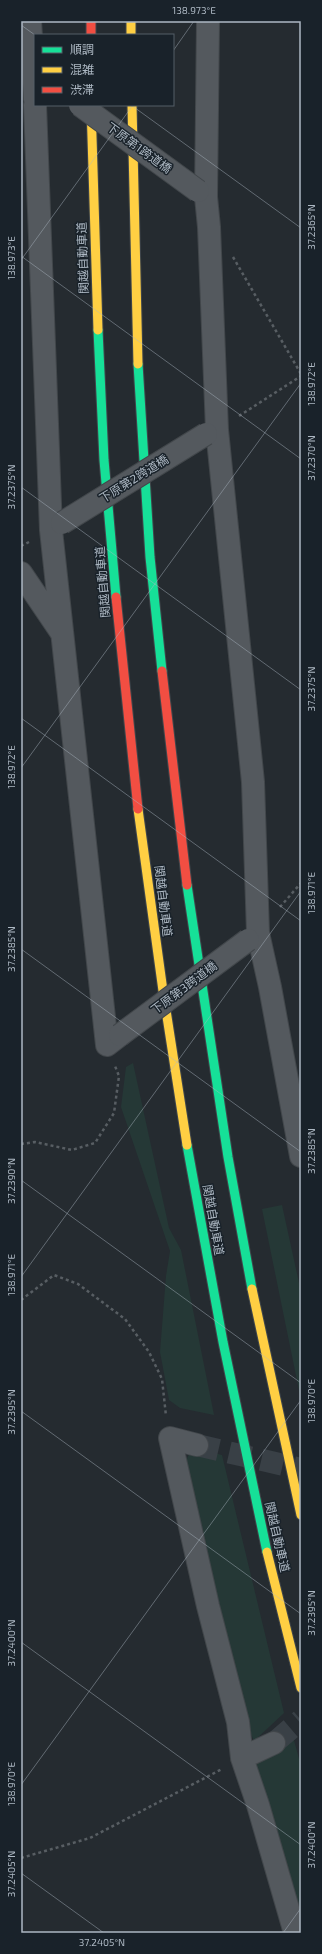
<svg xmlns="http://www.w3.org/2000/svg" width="322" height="1954" font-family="'Exo 2','Noto Sans JP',sans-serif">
<rect width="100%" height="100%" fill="#252b30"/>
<path fill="#253836" d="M133 1063 169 1228 181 1250 214 1415 180 1408 169 1400 160 1352 166 1276 170 1251 121 1107 126 1067Z
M282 1205 301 1292V1400L262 1209Z
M197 1449 222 1455 284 1713 254 1741 240 1710 184 1465 189 1454Z
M292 1733 301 1766V1933L254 1764Z"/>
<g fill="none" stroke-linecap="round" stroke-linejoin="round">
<path stroke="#394046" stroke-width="22" stroke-dasharray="22 11" stroke-linecap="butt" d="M197 1445 301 1469
M274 1743 301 1720"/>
<defs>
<path id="street" d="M30 21 35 99
M208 21 206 197 209 227 217 430 253 782 258 933 270 987 301 1156
M35 105 51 530 107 1045 120 1035
M21 573 61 632
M197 1445 170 1438 208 1606 238 1722 242 1758 258 1805 295 1933
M242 1758 274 1743"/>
<path id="fast" d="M98 330 104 460 116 597
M138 364 150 557 162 671
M187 885 228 1157 252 1289
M187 1145 223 1342 267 1552"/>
<path id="slow" d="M131 21V35
M91 105 98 330
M132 105 138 364
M138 809 163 991 187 1145
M252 1289 301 1515
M267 1552 301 1688"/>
<path id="jam" d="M91 21V35
M116 597 138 809
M162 671 187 885"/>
</defs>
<use href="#street" stroke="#42474b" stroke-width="24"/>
<use href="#fast" stroke="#41474c" stroke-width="11"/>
<use href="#slow" stroke="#41474c" stroke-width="11"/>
<use href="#jam" stroke="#41474c" stroke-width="11"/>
<path stroke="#585e63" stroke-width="2.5" stroke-dasharray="3 3" stroke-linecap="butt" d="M233 257 301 374
M239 416 301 376
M21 546 29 542
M280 907 301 883
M21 1144 35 1142 72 1150 95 1143 114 1113 119 1076 115 1066
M21 1300 54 1275 78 1284 125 1319 149 1352 162 1379 166 1416
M21 1858 90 1838 222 1769"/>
<use href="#street" stroke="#54595e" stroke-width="22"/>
<use href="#fast" stroke="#16e098" stroke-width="9"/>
<use href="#slow" stroke="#ffcf43" stroke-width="9"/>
<use href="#jam" stroke="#f24e42" stroke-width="9"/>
<defs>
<path id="street-bridge" d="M80 105 198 191
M62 523 206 434
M120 1035 248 940"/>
</defs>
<use href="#street-bridge" stroke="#42474b" stroke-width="24" stroke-linecap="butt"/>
<use href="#street-bridge" stroke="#54595e" stroke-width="22"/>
</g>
<path fill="none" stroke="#adb8c3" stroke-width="1" stroke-opacity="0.45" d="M21 25 35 35M173 51 194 21M131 105 301 228M21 256 301 459M21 260 133 105M21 487 301 690M21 718 301 921M21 768 301 383M21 949 301 1152M21 1180 301 1383M21 1277 301 891M21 1411 301 1614M21 1642 301 1845M21 1785 301 1400M21 1873 104 1933M283 1933 301 1908"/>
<g text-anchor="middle" stroke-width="3" stroke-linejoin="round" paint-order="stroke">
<g font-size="12" fill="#adb8c3" stroke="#19222a">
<text transform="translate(139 148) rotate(36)" y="4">下原第1跨道橋</text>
<text transform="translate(83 258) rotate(-92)" y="4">関越自動車道</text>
<text transform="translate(134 479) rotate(-32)" y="4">下原第2跨道橋</text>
<text transform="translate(103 582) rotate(-95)" y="4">関越自動車道</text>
<text transform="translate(163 901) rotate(83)" y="4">関越自動車道</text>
<text transform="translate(184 988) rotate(-37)" y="4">下原第3跨道橋</text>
<text transform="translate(213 1220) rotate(80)" y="4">関越自動車道</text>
<text transform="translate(277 1537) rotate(77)" y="4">関越自動車道</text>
</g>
</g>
<rect width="322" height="1954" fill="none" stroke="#19222a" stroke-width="44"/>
<rect x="34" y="34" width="140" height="72" fill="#19222a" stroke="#545e67"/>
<rect x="42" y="47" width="20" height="6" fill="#16e098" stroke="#545e67"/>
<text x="70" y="54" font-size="12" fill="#adb8c3">順調</text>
<rect x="42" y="67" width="20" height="6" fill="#ffcf43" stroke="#545e67"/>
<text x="70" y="74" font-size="12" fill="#adb8c3">混雑</text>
<rect x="42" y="87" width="20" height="6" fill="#f24e42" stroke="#545e67"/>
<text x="70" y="94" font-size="12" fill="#adb8c3">渋滞</text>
<rect x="22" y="22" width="278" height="1910" fill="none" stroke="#adb8c3" stroke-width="1.5"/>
<g font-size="10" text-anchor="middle" fill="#adb8c3">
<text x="194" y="14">138.973°E</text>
<text transform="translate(311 227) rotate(-90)" y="4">37.2365°N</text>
<text transform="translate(11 258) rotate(-90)" y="4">138.973°E</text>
<text transform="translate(311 384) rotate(-90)" y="4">138.972°E</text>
<text transform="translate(311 458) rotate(-90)" y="4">37.2370°N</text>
<text transform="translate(11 487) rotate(-90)" y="4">37.2375°N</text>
<text transform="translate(311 689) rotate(-90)" y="4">37.2375°N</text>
<text transform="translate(11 767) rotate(-90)" y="4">138.972°E</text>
<text transform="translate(311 893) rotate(-90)" y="4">138.971°E</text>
<text transform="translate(11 949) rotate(-90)" y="4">37.2385°N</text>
<text transform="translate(311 1151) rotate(-90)" y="4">37.2385°N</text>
<text transform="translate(11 1181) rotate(-90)" y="4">37.2390°N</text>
<text transform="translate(11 1275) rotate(-90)" y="4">138.971°E</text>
<text transform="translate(311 1401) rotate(-90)" y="4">138.970°E</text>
<text transform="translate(11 1412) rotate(-90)" y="4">37.2395°N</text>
<text transform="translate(311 1613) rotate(-90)" y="4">37.2395°N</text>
<text transform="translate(11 1643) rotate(-90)" y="4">37.2400°N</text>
<text transform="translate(11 1784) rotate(-90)" y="4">138.970°E</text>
<text transform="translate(311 1845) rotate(-90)" y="4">37.2400°N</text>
<text transform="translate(11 1874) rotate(-90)" y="4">37.2405°N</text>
<text x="102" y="1946">37.2405°N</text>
</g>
</svg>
